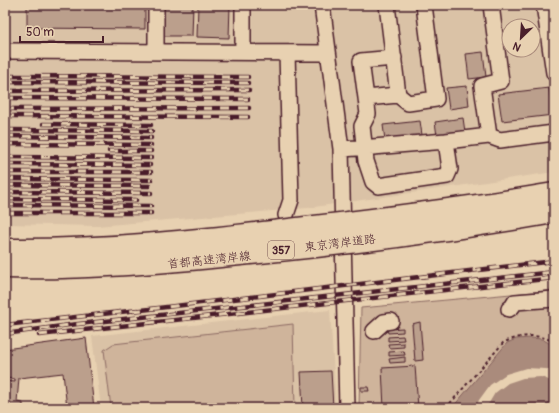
<svg xmlns="http://www.w3.org/2000/svg" width="559" height="413" font-family="Pangolin,'Klee One',sans-serif">
<rect width="100%" height="100%" fill="#e8d1b1"/>
<filter id="ink" filterUnits="userSpaceOnUse"><feTurbulence type="fractalNoise" baseFrequency=".025" numOctaves="2"/><feDisplacementMap in="SourceGraphic" scale="8" xChannelSelector="R" yChannelSelector="G"/><feConvolveMatrix kernelMatrix="1 2 1 2 8 2 1 2 1" color-interpolation-filters="sRGB"/></filter>
<g filter="url(#ink)">
<path fill="#dac2a6" fill-rule="evenodd" d="M5 5H554V172L307 208 97 226 5 224ZM509 26H533V50H509Z
M330 310 336 408H101L92 336Z"/>
<path fill="#cfb49b" stroke="#8c6a63" d="M554 290V408H359L361 308Z
M293 324 295 408H111L104 350 113 344Z"/>
<path fill="#aa8b7c" stroke="#84605c" d="M531 338 542 339 554 346V408H452L507 343 516 339Z"/>
<path fill="#e8d1b1" d="M526 368 546 369 554 372V382L541 377 523 378 508 383 495 393 486 408H476L479 400 490 385 506 374Z"/>
<path fill="#bb9f8c" stroke="#4a1f2b" d="M27 5H145V29L27 28Z
M164 5H193L192 36H164Z
M198 5H230L229 38 197 37Z
M257 5H302V8L257 7Z
M483 52 486 77 469 79 466 54Z
M467 86 469 106 449 109 446 88Z
M549 88 553 115 502 121 498 94Z
M463 118 465 132 437 136 435 122Z
M420 121 422 135 385 140 383 125Z
M420 322 423 360 415 361 412 324Z
M403 328V332L388 333 387 329Z
M403 336 404 340 388 341V337Z
M86 338 94 408H67L63 373 19 378 17 402 23 403V408H5V381L15 382V379L5 378V349Z
M404 343V347L389 348 388 344Z
M404 351 405 355 389 356V352Z
M405 357V362L390 363 389 359Z
M415 366 418 408H384L382 368Z
M331 371 333 408H303L301 372Z
M361 387H368L369 391H361Z"/>
<g fill="none" stroke-linecap="round" stroke-linejoin="round">
<defs>
<path id="minor" d="M322 5 341 149 347 408
M387 5 398 95
M544 5 554 73
M5 51 328 53
M156 52V5
M243 52V5
M366 98 361 61 394 58
M489 136 482 86 501 81 491 5
M446 141 489 136 500 140 554 133
M341 149 373 147 446 141 450 169 447 176 378 186 373 182 366 161 362 126 368 114 366 98 398 95 408 103 436 99 424 5
M286 215 291 200 287 53
M509 309 512 307 515 302 554 299
M374 331 384 322 391 321"/>
</defs>
<use href="#minor" stroke="#4a1f2b" stroke-width="18"/>
<path stroke="#4a1f2b" stroke-width="2" stroke-dasharray="3 3" stroke-linecap="butt" d="M446 408 503 343C518 335 539 333 554 342"/>
<use href="#minor" stroke="#e8d1b1" stroke-width="15"/>
<defs>
<path id="rail" d="M5 76 248 77
M5 82 248 83
M5 91 249 90
M5 98 248 99
M5 109 249 108
M5 116 248 117
M43 124 151 125
M5 130 152 131
M5 136 151 138
M5 144 151 145
M109 151H151
M5 157 151 158
M5 164 150 165
M5 172H151
M5 179 151 180
M5 185 149 186
M5 192 151 193
M5 199 136 200
M5 205 151 206
M5 213H151
M133 311 554 261
M5 325 138 310
M5 334 69 325 554 272
M39 335 554 278"/>
</defs>
<use href="#rail" stroke="#4a1f2b" stroke-width="4.5"/>
<use href="#rail" stroke="#e8d1b1" stroke-width="3" stroke-dasharray="9" stroke-linecap="butt"/>
<defs>
<path id="highway-bridge" d="M5 250C106 251 206 240 306 228 389 218 472 208 554 194
M5 267C84 269 162 262 240 254 345 244 450 230 554 212"/>
</defs>
<use href="#highway-bridge" stroke="#4a1f2b" stroke-width="25" stroke-linecap="butt"/>
<use href="#highway-bridge" stroke="#e8d1b1" stroke-width="22"/>
</g>
</g>
<g text-anchor="middle" stroke-width="3.5" stroke-linejoin="round" paint-order="stroke">
<rect fill="#e8d1b1" stroke="#795453" stroke-width="1" x="268" y="241" width="26" height="18" rx="3"/>
<g font-size="11" font-weight="bold" fill="#4a1f2b">
<text x="281" y="254">357</text>
</g>
<g font-size="12" fill="#4a1f2b" stroke="#e8d1b1">
<text transform="translate(340 243) rotate(-7)" y="4">東京湾岸道路</text>
<text transform="translate(209 260) rotate(-6)" y="4">首都高速湾岸線</text>
</g>
</g>
<rect width="559" height="413" fill="none" stroke="#e8d1b1" stroke-width="20"/>
<rect x="10" y="10" width="539" height="393" fill="none" stroke="#4a1f2b" stroke-width="1.5" filter="url(#ink)"/>
<g transform="translate(521 38) rotate(205)"><circle r="19" fill="#e8d1b1" stroke="#a98a7b"/>
<path d="M0-3L7 15L0 10L-7 15Z" fill="#4a1f2b"/>
<text y="-6" font-size="11" font-weight="bold" text-anchor="middle" fill="#4a1f2b">N</text>
</g>
<path d="M20 36v6h83v-6" fill="none" stroke="#4a1f2b" stroke-width="2"/>
<text x="26" y="36" font-size="12" fill="#4a1f2b" stroke="#e8d1b1" stroke-width="3" paint-order="stroke">50 m</text>
</svg>
